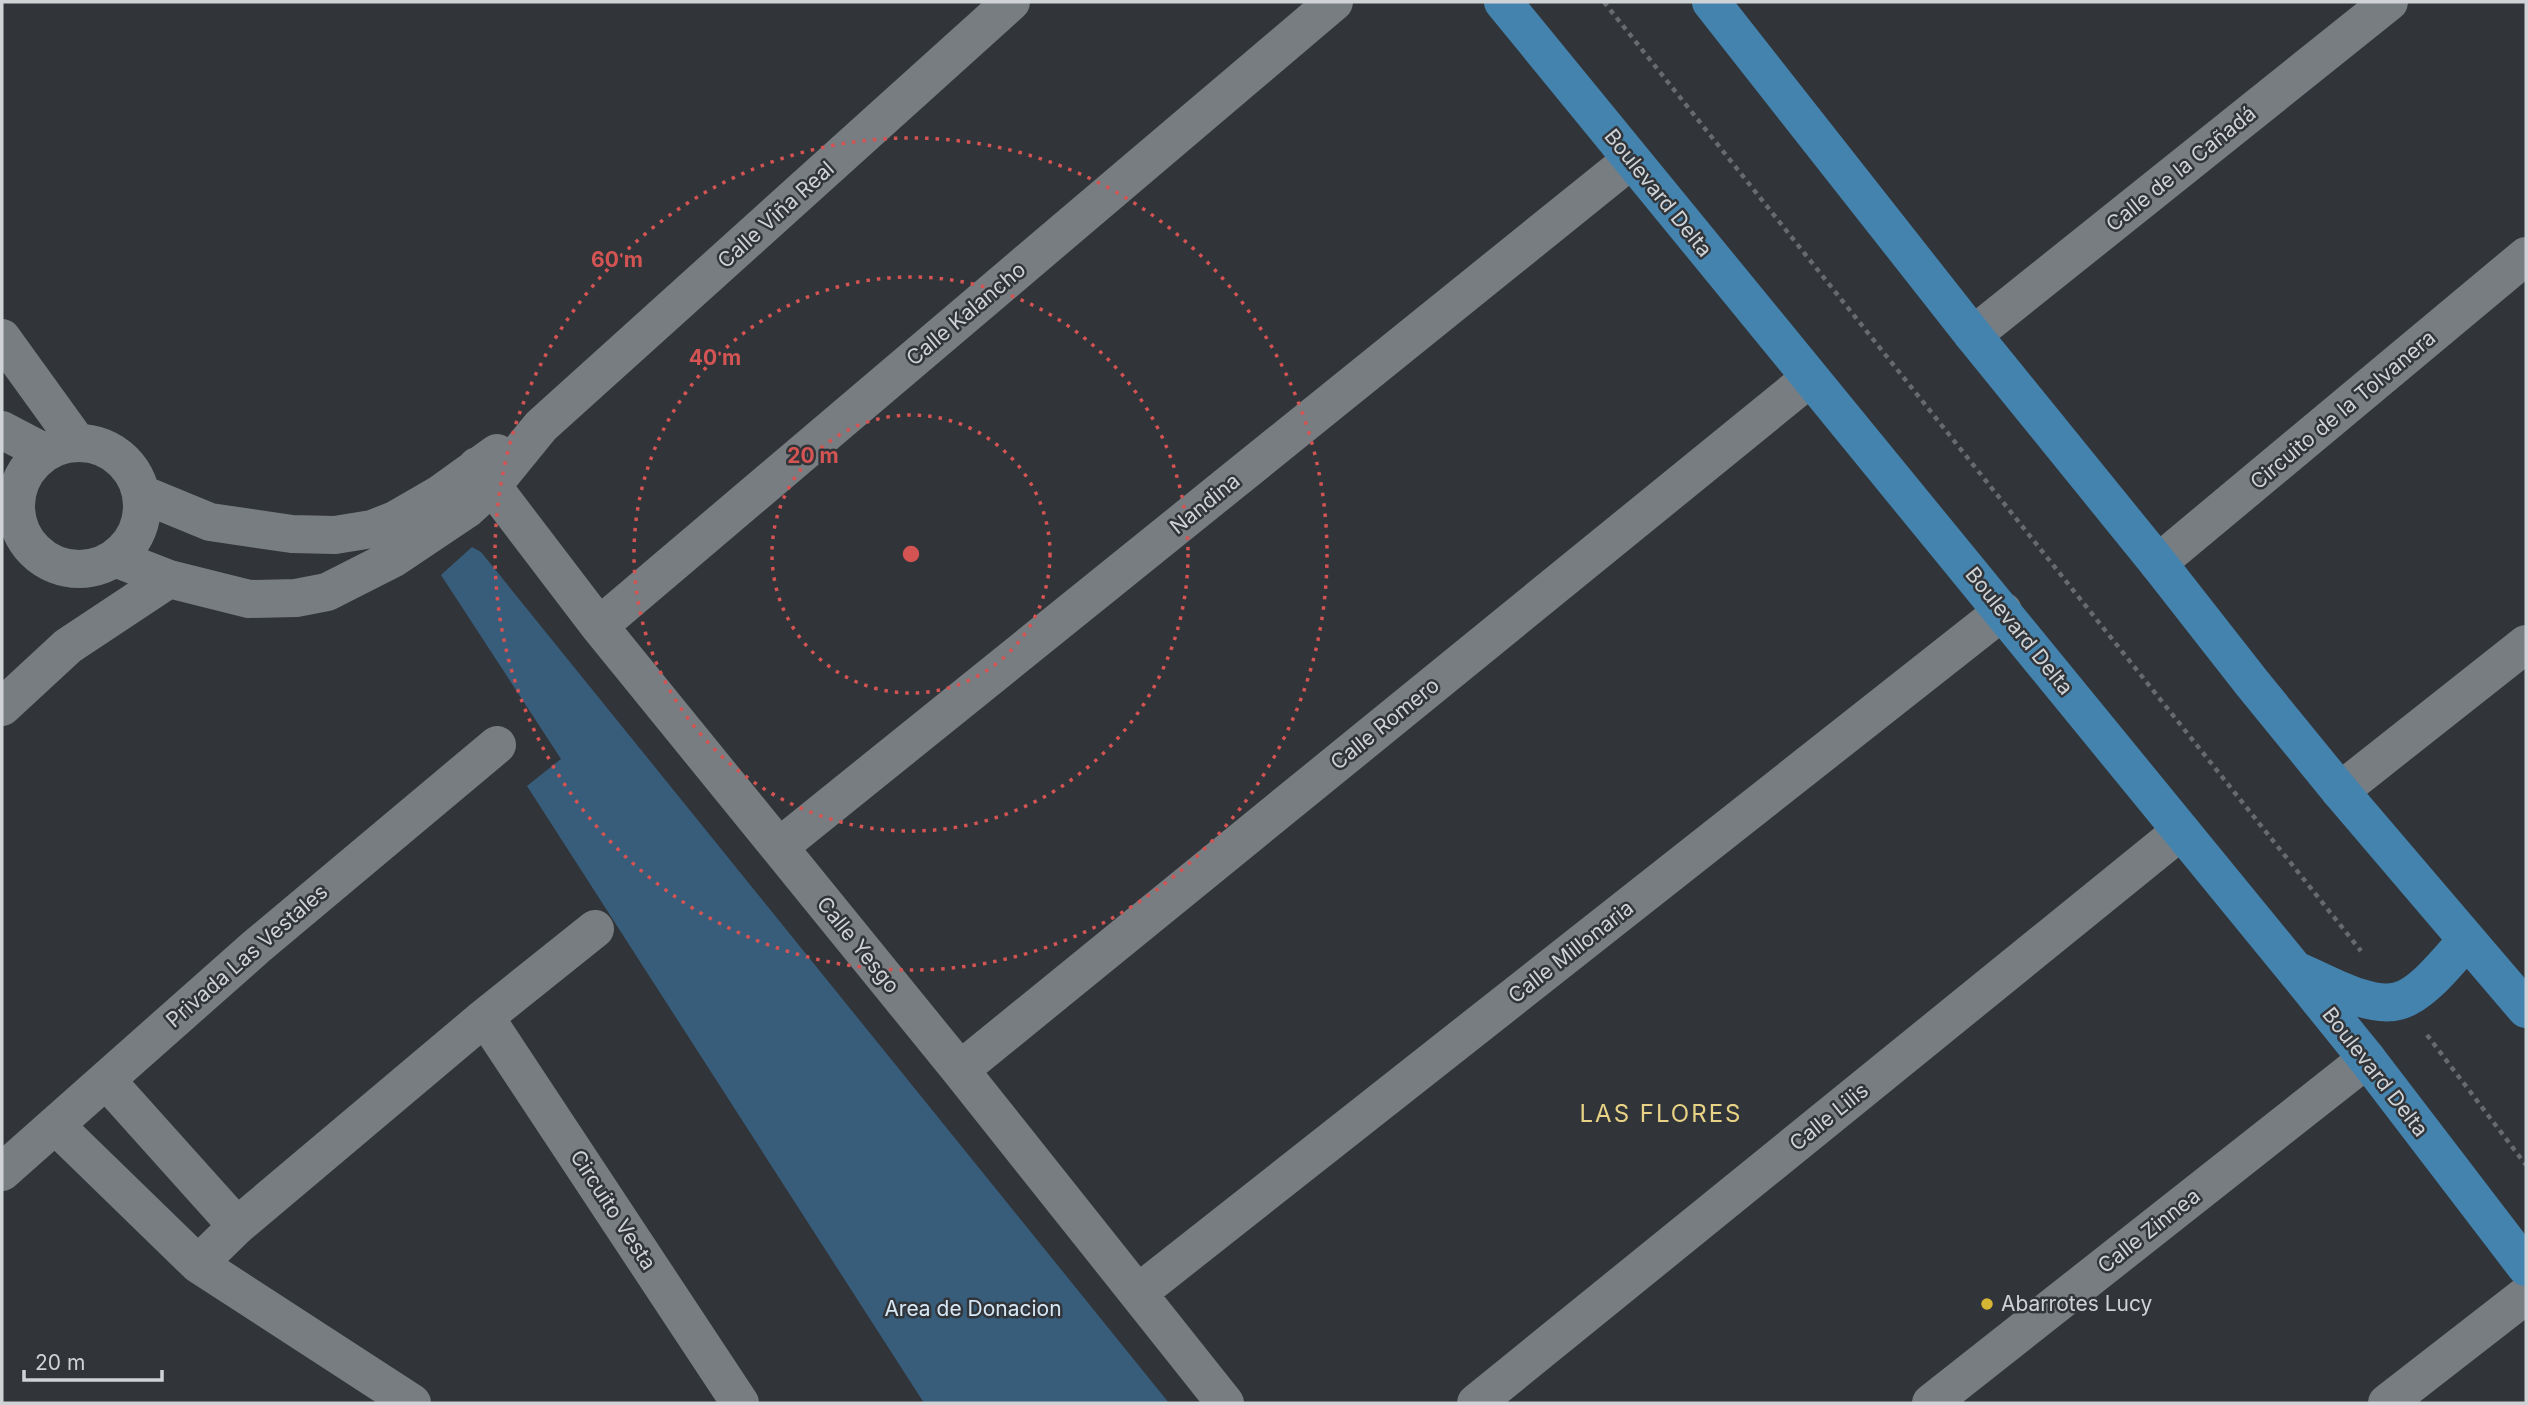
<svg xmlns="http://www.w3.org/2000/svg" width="2528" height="1405" font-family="Inter,sans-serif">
<rect width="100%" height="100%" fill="#313539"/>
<path fill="#385d7b" d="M472 547 481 552 1169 1403H924L527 786 561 759 441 575Z"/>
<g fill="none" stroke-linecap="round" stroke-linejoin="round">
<path stroke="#676a6e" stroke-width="4.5" stroke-dasharray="5 5" stroke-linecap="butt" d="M1604 2 2361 951
M2427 1035 2526 1165"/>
<path stroke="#787d82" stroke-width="38" d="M1973 335 2389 2
M2 338 77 442
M2 430 44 452
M16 506a63 63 0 1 1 126 0a63 63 0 1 1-126 0Z
M477 466 599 626 960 1070 1225 1403
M142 494 210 522 292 534 335 535 372 529 395 520 440 494 497 453
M115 558 169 579 249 599 296 598 327 592 394 558 467 509 492 486 541 426 1011 2
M2158 563 2526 256
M599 626 1334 2
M2 707 68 646 169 579
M2340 791 2526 644
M779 847 1631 160
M485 1017 740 1403
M960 1070 1810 378
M106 1080 237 1226
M55 1125 198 1264 412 1403
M2 1172 256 947 497 745
M198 1264 237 1226 485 1017 595 929
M1138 1293 2003 611
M1476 1403 2181 831
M1931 1403 2367 1059
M2387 1403 2526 1295"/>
<path stroke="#4483ae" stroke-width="38" d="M1503 2 2295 970 2367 1059 2526 1267
M1711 2 1973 335 2158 563 2252 683 2340 791 2526 1009
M2300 972C2326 983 2370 1009 2398 1001 2423 995 2450 958 2467 940"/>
</g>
<g fill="none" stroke="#d45353" stroke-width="3.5" stroke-dasharray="3.5 7">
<circle cx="911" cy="554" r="139"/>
<circle cx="911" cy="554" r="277"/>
<circle cx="911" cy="554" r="416"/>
</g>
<circle fill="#d6b534" stroke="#313539" stroke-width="2.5" cx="1987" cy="1304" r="7"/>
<g text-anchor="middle" stroke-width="5" stroke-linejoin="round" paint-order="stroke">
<g font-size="21" fill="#d0d3d5" stroke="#313539">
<text transform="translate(2181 169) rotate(-39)" y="7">Calle de la Cañadá</text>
<text transform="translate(1658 193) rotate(51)" y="7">Boulevard Delta</text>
<text transform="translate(776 215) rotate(-42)" y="7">Calle Viña Real</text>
<text transform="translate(966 314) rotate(-40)" y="7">Calle Kalancho</text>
<text transform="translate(2343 410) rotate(-40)" y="7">Circuito de la Tolvanera</text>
<text transform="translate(1205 504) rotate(-39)" y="7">Nandina</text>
<text transform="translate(2019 631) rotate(51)" y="7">Boulevard Delta</text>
<text transform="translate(1385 724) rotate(-39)" y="7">Calle Romero</text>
<text transform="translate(858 945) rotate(51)" y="7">Calle Yesgo</text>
<text transform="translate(1571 952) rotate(-38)" y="7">Calle Millonaria</text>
<text transform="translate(247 956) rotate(-41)" y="7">Privada Las Vestales</text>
<text transform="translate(2375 1072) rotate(52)" y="7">Boulevard Delta</text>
<text transform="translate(1829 1117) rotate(-39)" y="7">Calle Lilis</text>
<text transform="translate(613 1210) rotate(57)" y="7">Circuito Vesta</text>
<text transform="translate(2149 1231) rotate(-38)" y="7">Calle Zinnea</text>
</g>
<g font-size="21" fill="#d0d3d5" stroke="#313539" text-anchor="start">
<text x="2001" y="1311">Abarrotes Lucy</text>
</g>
<g font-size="21" fill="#d6e7f5" stroke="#313539">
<text x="973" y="1316">Area de Donacion</text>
</g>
<g font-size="24" letter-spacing="2" fill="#e8d285" stroke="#313539">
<text x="1661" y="1122">LAS FLORES</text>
</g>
</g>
<circle cx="911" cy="554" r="10" fill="#d45353" stroke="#313539" stroke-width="3.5"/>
<g font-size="21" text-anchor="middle" font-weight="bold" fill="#d45353" stroke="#313539" stroke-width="5" stroke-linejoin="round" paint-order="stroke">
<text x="617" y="267">60 m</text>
<text x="715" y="365">40 m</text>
<text x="813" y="463">20 m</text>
</g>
<rect width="2528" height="1405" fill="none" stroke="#d0d3d5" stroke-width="7"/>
<path d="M24 1370v10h138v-10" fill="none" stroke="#d0d3d5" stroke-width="3.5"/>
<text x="35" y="1370" font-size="21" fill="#d0d3d5" stroke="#313539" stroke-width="5" paint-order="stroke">20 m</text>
</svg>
